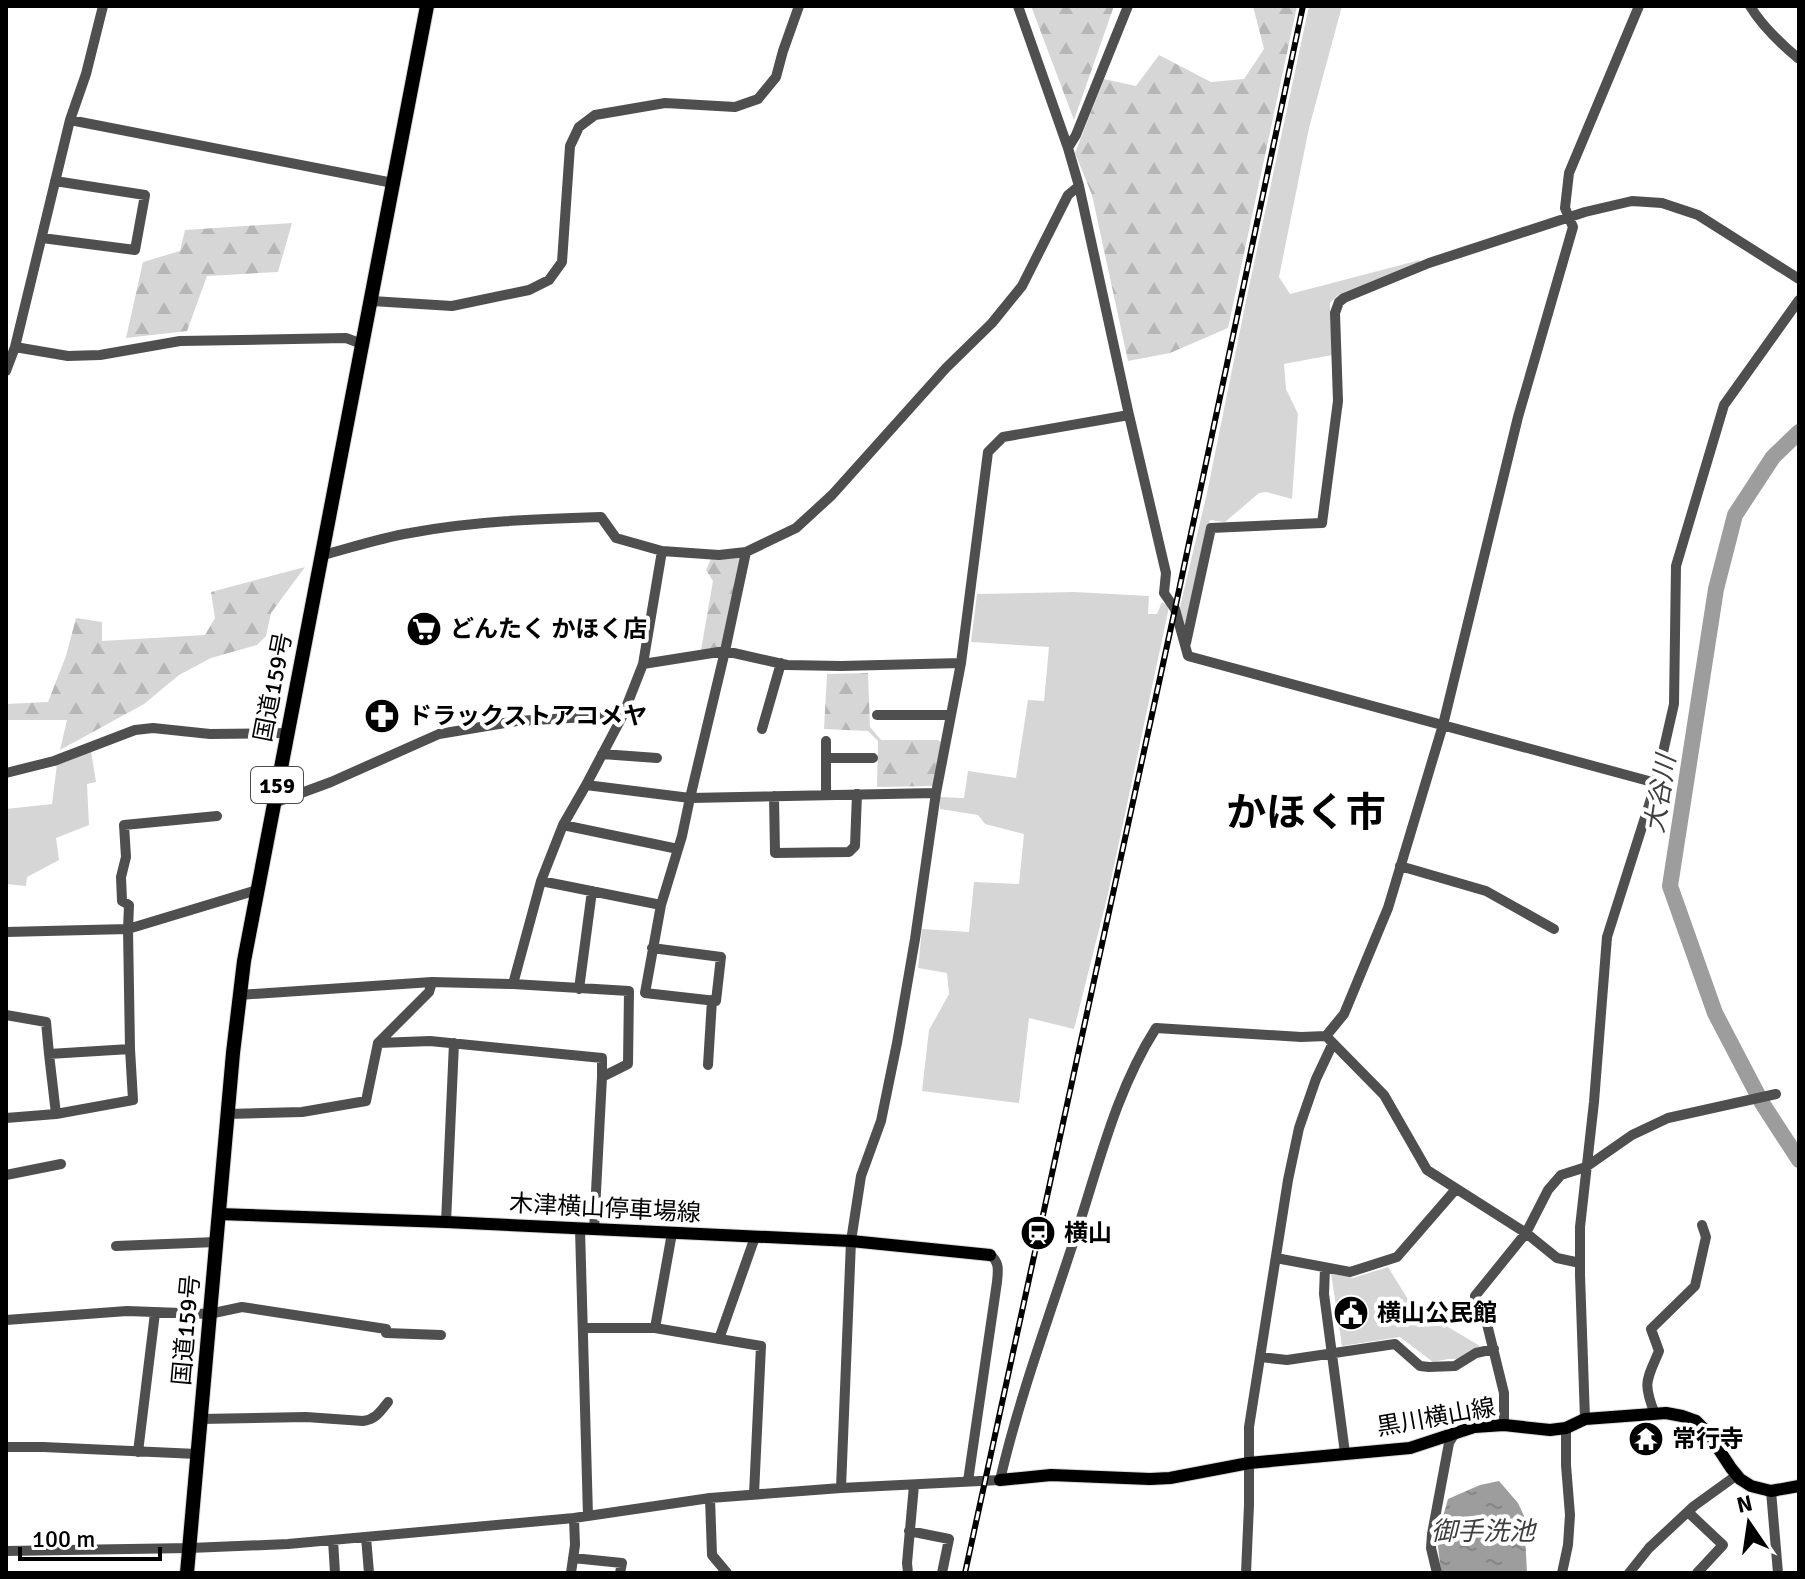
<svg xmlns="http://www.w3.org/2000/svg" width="1805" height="1579" font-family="Signika,'Noto Sans JP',sans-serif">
<defs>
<pattern id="forest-firs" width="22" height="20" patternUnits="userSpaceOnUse" patternTransform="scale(2)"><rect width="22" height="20" fill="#d6d6d6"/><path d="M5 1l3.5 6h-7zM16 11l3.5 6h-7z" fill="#b6b6b6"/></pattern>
<pattern id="water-ripples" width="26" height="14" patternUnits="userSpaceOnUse" patternTransform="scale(2)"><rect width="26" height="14" fill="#9d9d9d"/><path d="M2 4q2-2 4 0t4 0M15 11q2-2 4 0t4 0" fill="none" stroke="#858585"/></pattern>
</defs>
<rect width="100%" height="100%" fill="#fff"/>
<path fill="#d6d6d6" d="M1309 6H1342L1309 128 1279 277 1290 294 1420 260 1416 266 1337 296 1330 303 1332 355 1284 364 1286 389 1298 414 1292 499 1266 492 1259 493 1225 522 1210 520 1185 635 1179 611 1207 493 1246 301Z
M1074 592 1149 596 1148 614H1157L1162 602 1169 607 1108 894 1074 1029 1029 1018 1019 1103 922 1091 929 1030 949 994 947 973 918 968 922 929 969 932 974 882 1019 884 1024 834 985 824 978 815 940 809V797L964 798 968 771 1016 778 1028 700 1044 701 1049 647 971 642 977 594Z
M91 751 96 782 87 784 89 825 56 838 59 860 27 877 26 886 6 884V809L52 804 57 764Z
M1388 1267 1417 1314 1427 1325 1443 1324 1480 1346 1458 1359H1448L1433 1362 1400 1337 1342 1346 1331 1273 1353 1278Z"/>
<path fill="url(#forest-firs)" d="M1031 6H1114L1074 120Z
M1253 6H1297L1228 328 1170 353 1128 361 1092 195 1075 153 1104 79 1136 86 1159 55 1211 82 1244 79 1264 49Z
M292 223 278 272 207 276 187 331 126 338 143 262 180 251 185 230Z
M741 556 724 647 701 650 713 581 706 570 711 559H728Z
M305 567 271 613 266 636 257 645 211 658 179 675 144 704 60 750 67 720H6V704L48 702 66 656 76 618 102 622V641L205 635 215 618 211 592Z
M868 673 870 727 881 740H938L941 742 933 786 877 787 878 741 868 731 824 729 827 674Z"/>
<path fill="url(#water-ripples)" d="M1499 1481 1518 1503 1524 1516 1527 1573H1444L1441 1572 1437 1538 1448 1499 1480 1485Z"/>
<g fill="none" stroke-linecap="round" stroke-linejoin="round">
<path stroke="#9d9d9d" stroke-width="16" d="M1799 432 1773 457 1735 515 1716 589 1670 886 1715 1013 1762 1103 1799 1160"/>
<defs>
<path id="major" d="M218 1214 446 1222 851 1241 990 1255
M1000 1480 1051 1475 1150 1479 1170 1478 1249 1463 1410 1448 1474 1427 1504 1425 1550 1430 1566 1428 1585 1419 1666 1413 1682 1416 1696 1421 1708 1433 1731 1468 1740 1479 1751 1486 1771 1491 1799 1486"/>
<path id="highway" d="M187 1573 233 1053 244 961 427 6"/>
</defs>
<use href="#major" stroke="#dbdbdb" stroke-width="14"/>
<use href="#highway" stroke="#dbdbdb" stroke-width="16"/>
<path stroke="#4f4f4f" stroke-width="10" d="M1750 6C1762 26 1781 44 1799 59
M70 120 393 183
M1068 148 1076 135 1128 6
M1079 186 1129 415
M42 238 135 250 145 195 55 181
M372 301 452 306 529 290 549 280 562 262 570 146 579 127 595 115 665 103 735 107 758 99 776 77 783 51 799 6
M15 347 68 356 100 355 180 341 346 338 362 344
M6 371 15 347 70 120 86 74 103 6
M746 552 796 528 832 495 946 368 992 323 1022 286 1068 195 1079 186 1068 148 1018 6
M320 556C350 548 380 538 410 533 473 521 537 519 601 517L616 538 662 551 719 555 746 552 725 651 787 665 841 666 961 663 936 793
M1186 643 1211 528 1322 523 1338 401 1335 313 1339 302 1344 298 1429 263 1585 212 1632 201 1662 203 1698 215 1799 279
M961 663 988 452 1003 437 1129 415 1166 573 1164 593 1175 609 1188 656 1656 783 1674 704 1676 566 1724 405 1799 300
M643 664 662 551
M877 715H951
M762 729 781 663
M826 741V795
M602 754 657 758
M826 758H873
M6 773 54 761 135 730 153 728 210 734 287 733
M774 796 775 853 849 852 855 846 857 794
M274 803 331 782 439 734 517 721 623 715
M217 816 124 825 126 857 121 877 122 901 129 905 128 929 257 890
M563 825 678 849
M1400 866 1486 891 1554 929
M541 881 661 905
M6 932 128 929 130 1049
M652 948 721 957 716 1001 645 993 661 905 682 836 690 798 936 793 915 939 897 1043 881 1121 861 1176 851 1241 841 1488
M513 984 541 881 563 825 586 785 690 798 725 651 643 664 623 715 586 785
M579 989 592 891
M6 1015 46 1022 49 1054
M1326 1036 1384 1095 1427 1170 1526 1233 1548 1190 1561 1175 1586 1167 1632 1135 1668 1118 1776 1094
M378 1043 430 1041 602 1058V1077L628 1064 629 991 513 984 432 982
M708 1065 712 1000
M227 1114 302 1112 366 1101 378 1043 429 992 432 982 239 995
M6 1118 56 1114 133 1100 130 1049 49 1054 56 1114
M6 1175 61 1164
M446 1222 454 1043
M580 1229 588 1516
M594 1230 602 1077
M116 1246 216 1242
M1276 1258 1350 1272 1397 1257 1456 1189
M1325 1268 1324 1294 1345 1453
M6 1320 127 1311 209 1314 242 1307 386 1329V1333L441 1335
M583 1328H655L761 1346 754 1494
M655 1328 672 1233
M719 1339 755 1237
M1260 1357 1287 1360 1395 1344 1420 1366 1429 1367 1455 1366 1476 1353 1494 1349
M1655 1414C1642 1382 1647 1380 1659 1351L1651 1329 1695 1286 1706 1237 1702 1225
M200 1419 306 1417 363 1421C376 1419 380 1412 388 1402
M1585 1419 1580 1275V1227L1594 1102 1607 937 1656 783
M1504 1425V1393L1487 1324 1477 1308 1475 1296 1526 1233 1557 1258 1580 1263
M6 1447H43L197 1454
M138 1452 155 1313
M968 1481 997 1282C998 1271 1000 1262 990 1255
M1771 1491 1778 1573
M710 1498 712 1555 727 1573
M1688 1512 1723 1545 1697 1573
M909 1531 949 1539 942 1573
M366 1537 369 1573
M333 1540 335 1573
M6 1551 190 1548 288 1544 574 1518 710 1498 841 1488 1000 1480C1020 1394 1051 1312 1078 1228 1100 1160 1117 1089 1156 1028L1301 1037 1326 1036 1344 1014 1388 908 1443 725 1518 417 1573 227 1565 208 1569 173 1639 6
M573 1558 622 1563 620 1573
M571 1573 575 1545 574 1518
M908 1573 907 1563 914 1485
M1246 1573 1249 1505V1427L1288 1180 1299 1128 1316 1079 1333 1043
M1437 1573 1431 1548 1432 1534 1449 1443 1455 1433
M1562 1573 1568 1545 1570 1515 1566 1465V1428
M1629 1573 1649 1548 1694 1506 1737 1475"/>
<use href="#major" stroke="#000" stroke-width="12"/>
<use href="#highway" stroke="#000" stroke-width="14"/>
<defs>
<path id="rail" d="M965 1573 1175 609 1303 6"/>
</defs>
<use href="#rail" stroke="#000" stroke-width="6"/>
<use href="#rail" stroke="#fff" stroke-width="3" stroke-dasharray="9" stroke-linecap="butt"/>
</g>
<defs>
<symbol id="supermarket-disc" viewBox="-11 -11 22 22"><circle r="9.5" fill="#000" stroke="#fff"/><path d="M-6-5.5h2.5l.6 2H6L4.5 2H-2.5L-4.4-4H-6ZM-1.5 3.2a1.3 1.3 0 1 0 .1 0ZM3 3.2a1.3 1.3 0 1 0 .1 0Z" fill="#fff"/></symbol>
<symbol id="pharmacy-disc" viewBox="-11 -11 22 22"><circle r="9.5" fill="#000" stroke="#fff"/><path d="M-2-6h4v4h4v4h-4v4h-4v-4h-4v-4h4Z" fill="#fff"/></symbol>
<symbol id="station-disc" viewBox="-11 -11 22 22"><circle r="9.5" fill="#000" stroke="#fff"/><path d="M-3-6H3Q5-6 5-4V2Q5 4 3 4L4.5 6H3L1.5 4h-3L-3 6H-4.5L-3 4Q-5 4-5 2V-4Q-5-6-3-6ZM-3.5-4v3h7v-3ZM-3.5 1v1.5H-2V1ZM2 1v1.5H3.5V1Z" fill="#fff"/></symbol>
<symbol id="civic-disc" viewBox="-11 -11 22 22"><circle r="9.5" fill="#000" stroke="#fff"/><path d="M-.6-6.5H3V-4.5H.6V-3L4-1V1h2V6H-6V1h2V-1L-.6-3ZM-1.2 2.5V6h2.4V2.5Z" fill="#fff"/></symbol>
<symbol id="temple-disc" viewBox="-11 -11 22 22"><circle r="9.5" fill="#000" stroke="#fff"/><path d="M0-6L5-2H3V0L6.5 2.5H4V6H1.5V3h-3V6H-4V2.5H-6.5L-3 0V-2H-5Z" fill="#fff"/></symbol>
</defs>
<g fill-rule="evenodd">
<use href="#supermarket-disc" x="404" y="609" width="40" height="40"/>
<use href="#pharmacy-disc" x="362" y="696" width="40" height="40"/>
<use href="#station-disc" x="1018" y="1213" width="40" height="40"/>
<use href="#civic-disc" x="1331" y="1293" width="40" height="40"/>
<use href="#temple-disc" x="1626" y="1419" width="40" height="40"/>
</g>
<g text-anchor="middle" stroke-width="8" stroke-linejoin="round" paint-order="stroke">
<rect fill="#fff" stroke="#4c4c4c" stroke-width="2" x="251" y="767" width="52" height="36" rx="6"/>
<g font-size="22" font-weight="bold" fill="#000">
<text x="277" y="793">159</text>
</g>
<g font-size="24" font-weight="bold" fill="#000" stroke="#fff" text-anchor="start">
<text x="450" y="637">どんたく かほく店</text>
<text x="408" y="724">ドラックストアコメヤ</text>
<text x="1064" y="1241">横山</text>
<text x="1377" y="1321">横山公民館</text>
<text x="1672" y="1447">常行寺</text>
</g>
<g font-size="24" fill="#000" stroke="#fff">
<text transform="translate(273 687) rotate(-79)" y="8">国道159号</text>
<text transform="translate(605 1208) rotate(3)" y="8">木津横山停車場線</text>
<text transform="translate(186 1330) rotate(-85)" y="8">国道159号</text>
<text transform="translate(1436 1417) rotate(-10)" y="8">黒川横山線</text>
</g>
<g font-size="26" font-style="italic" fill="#3e3e3e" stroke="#fff">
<text transform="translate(1660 794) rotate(-81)" y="9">大谷川</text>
<text x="1483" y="1540">御手洗池</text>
</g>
<g font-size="40" font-weight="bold" fill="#000" stroke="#fff">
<text x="1306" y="826">かほく市</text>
</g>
</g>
<rect width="1805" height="1579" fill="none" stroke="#000000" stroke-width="16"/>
<g transform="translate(1749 1523) rotate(347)" stroke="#ffffff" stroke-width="6" paint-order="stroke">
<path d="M0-6L14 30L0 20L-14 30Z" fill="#000000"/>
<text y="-12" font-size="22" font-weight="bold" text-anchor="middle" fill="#000000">N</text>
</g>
<path d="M20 1547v12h140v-12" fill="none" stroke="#000000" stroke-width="4"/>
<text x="32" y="1547" font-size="24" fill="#000000" stroke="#ffffff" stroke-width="6" paint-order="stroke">100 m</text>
</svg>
